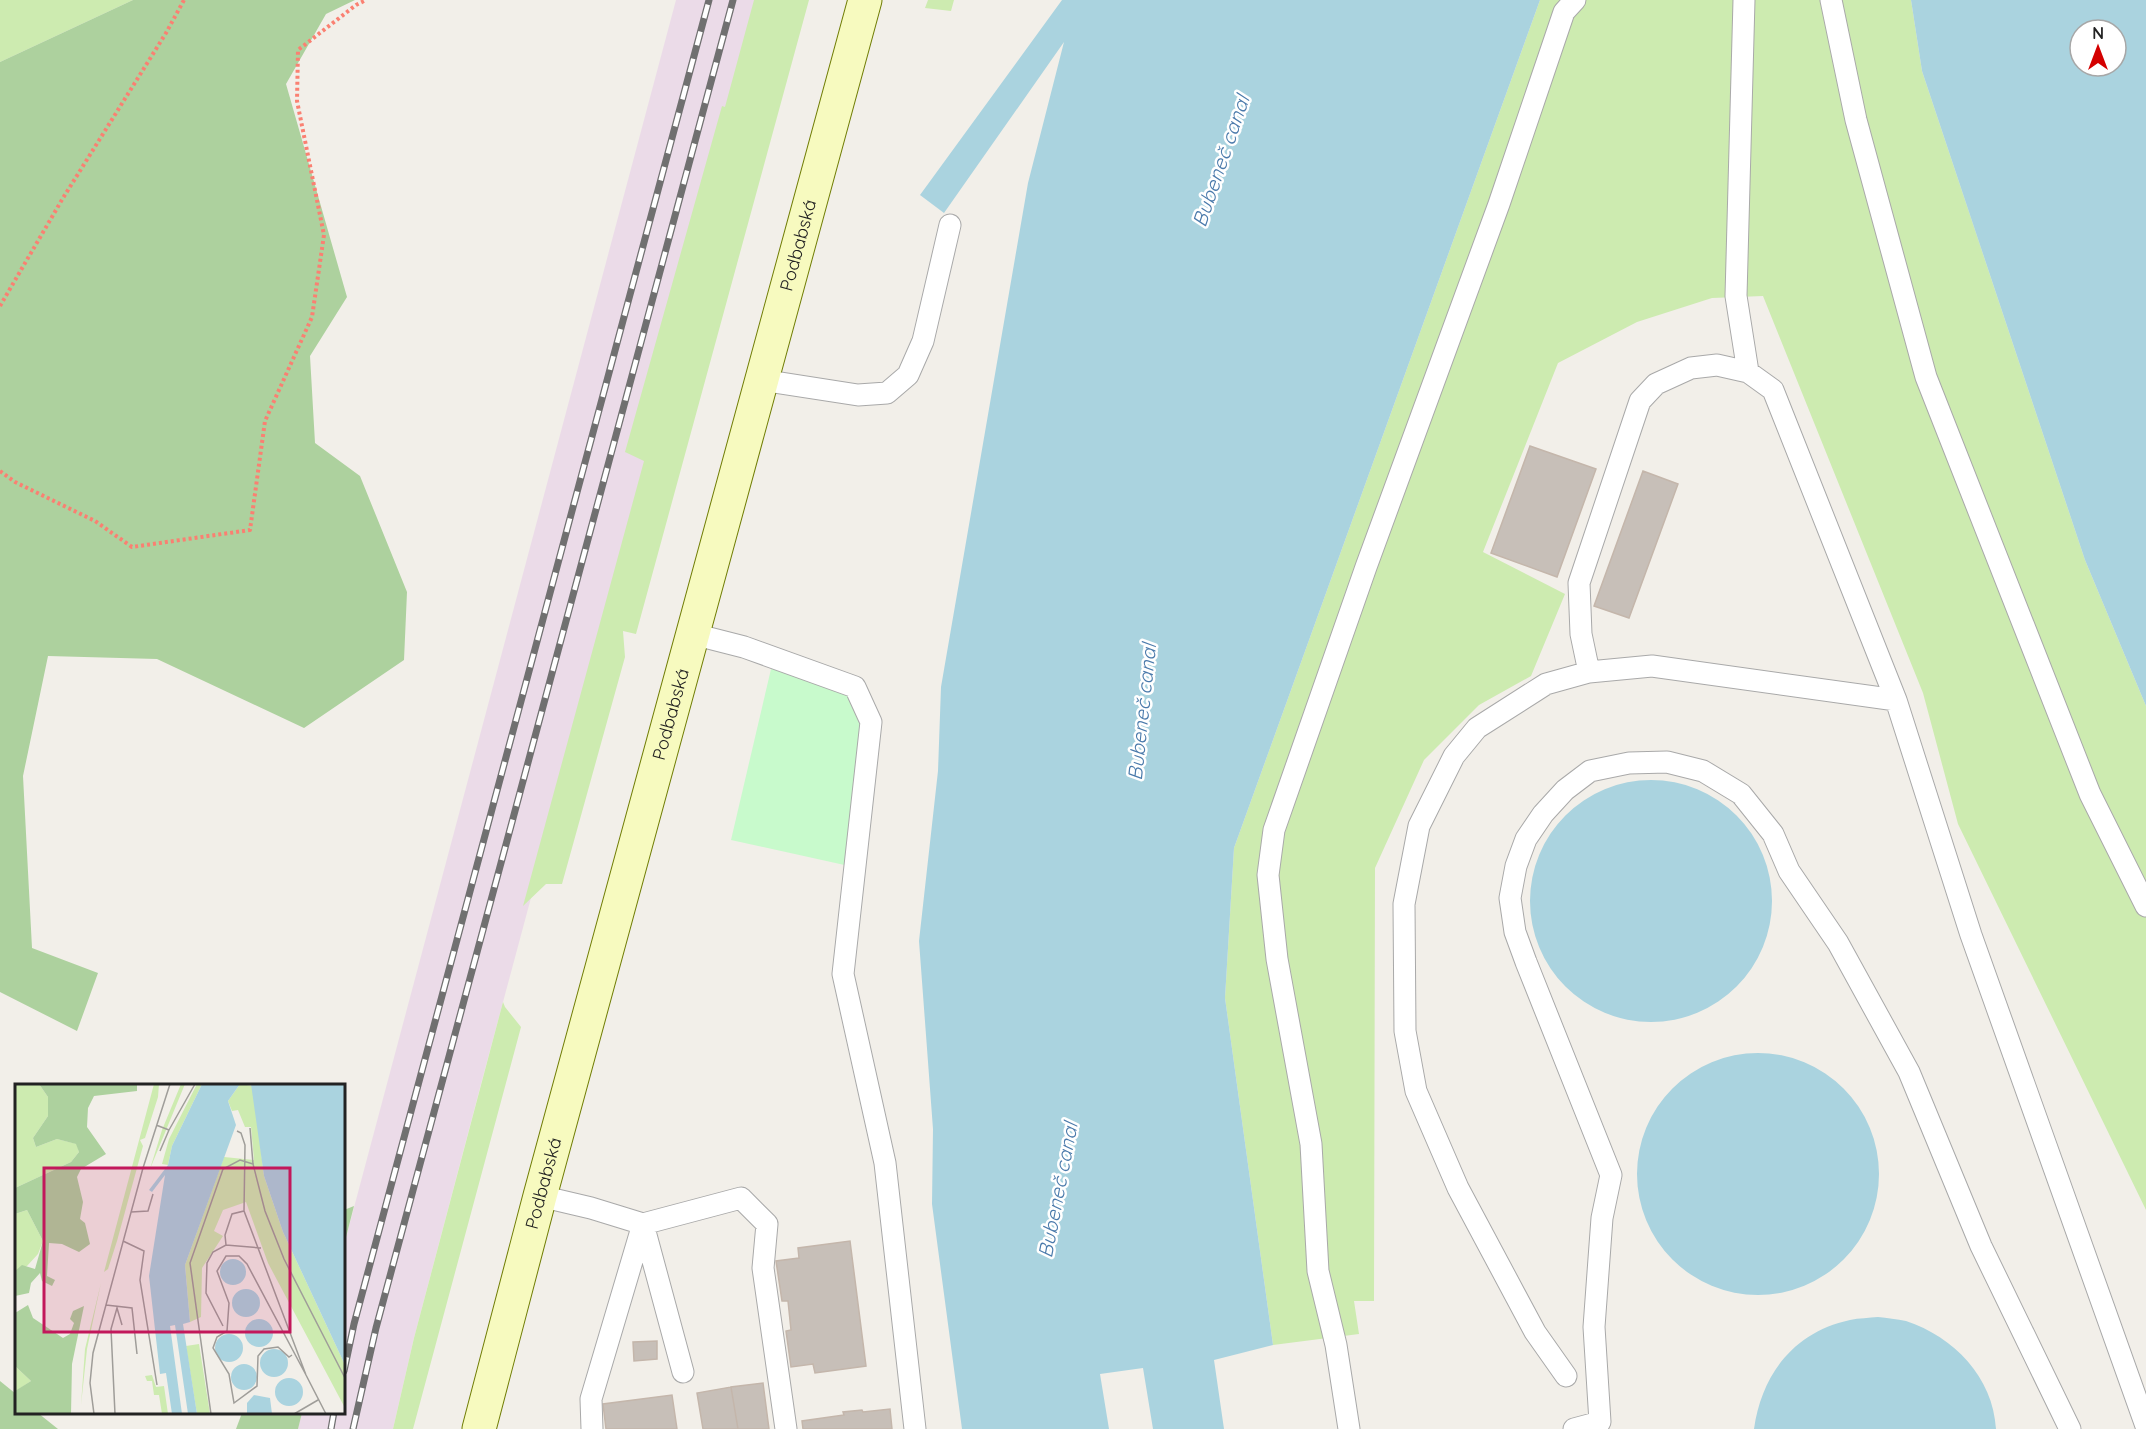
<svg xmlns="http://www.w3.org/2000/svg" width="2146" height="1429" font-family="Quicksand,sans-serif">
<rect width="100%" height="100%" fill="#f2efe9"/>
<path fill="#ebdbe8" d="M676 0H772L481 1084 414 1338 393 1429H298L302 1413 344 1412V1245Z"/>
<path fill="#cdebb0" d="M0 0H133L0 62Z
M754 0H809L636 634 623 631 625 657 562 884H546L523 906 644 461 625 452 722 106 725 107Z
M928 0H954L951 11 925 8Z
M1540 0H1911L1922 71 2085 560 2146 706V1210L1958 824 1923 693 1763 296 1712 298 1637 322 1558 363 1483 552 1565 594 1531 676 1479 705 1424 760 1375 868 1374 1301H1354L1359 1334 1273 1345 1225 998 1234 848Z
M503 1002 505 1007 521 1027 413 1429H393L414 1338Z"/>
<path fill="#add19e" d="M133 0H355L326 14 286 84 347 297 310 356 315 443 360 476 407 592 404 660 304 728 157 659 48 656 23 776 32 948 98 973 77 1031 0 992V62Z
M354 1206 344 1245V1210Z
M0 1381 16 1394V1412L38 1413 58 1429H0Z
M242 1413V1412L302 1413 298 1429H236Z"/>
<path fill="#c8facc" d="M771 669 856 687 871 701 849 866 731 840Z"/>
<path fill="#aad3df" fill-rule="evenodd" d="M1062 0H1540L1234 848 1225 998 1273 1345 1214 1360 1224 1429H1153L1143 1368 1100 1374 1109 1429H962L932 1204 933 1129 919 941 938 771 941 687 1028 183 1064 42 944 213 920 195Z
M1911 0H2146V706L2085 560 1922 71ZM2080 30H2116V66H2080Z
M1530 901a121 121 0 1 1 242 0a121 121 0 1 1-242 0Z
M1637 1174a121 121 0 1 1 242 0a121 121 0 1 1-242 0Z
M1878 1317C1887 1318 1897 1319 1906 1321 1954 1337 1993 1377 1996 1429H1754C1762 1374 1794 1332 1850 1320 1859 1318 1869 1318 1878 1317Z"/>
<path fill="#c7bfb8" stroke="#c4b6ab" stroke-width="1.5" d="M1530 446 1596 469 1557 577 1491 553Z
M1643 471 1678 484 1629 618 1594 606Z
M850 1241 866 1366 815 1373 813 1364 791 1367 786 1331 791 1330 788 1301H782L776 1261 799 1258 798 1248Z
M657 1341V1359L634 1361 633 1342Z
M763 1383 769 1429H738L731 1387Z
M731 1387 738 1429H703L697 1393Z
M672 1395 677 1429H606L603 1404Z
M890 1409 892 1429H803L802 1421 844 1415 843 1412 862 1410 863 1412Z"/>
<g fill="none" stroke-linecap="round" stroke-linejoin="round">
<defs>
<path id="lane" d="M1744 0 1736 296 1748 372
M1831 0 1856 120 1926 377 2090 794 2146 906
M762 380 858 395 887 393 908 375 923 341 950 225
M693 634 744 647 855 687 871 722 843 974 885 1163 915 1429
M1589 672 1581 634 1579 583 1640 401 1656 384 1691 368 1717 365 1748 372 1773 390 1896 700 1971 935 2146 1426
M540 1196 591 1208 643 1224 741 1198 767 1224 763 1268 786 1429
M1566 1376 1535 1332 1458 1188 1416 1091 1405 1031 1404 904 1419 826 1454 756 1477 728 1546 684 1589 672 1652 666 1896 700
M592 1429 591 1399 643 1224 683 1372
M1349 1429 1336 1345 1318 1271 1311 1144 1277 959 1268 875 1274 830 1366 567 1499 204 1564 12 1575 0
M1574 1429 1600 1422 1594 1327 1602 1218 1611 1175 1526 962 1515 932 1510 898 1516 866 1526 839 1543 814 1565 790 1590 771 1629 763 1667 762 1703 771 1741 794 1773 834 1789 871 1838 943 1909 1072 1981 1246 2070 1429"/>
<g id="secondary">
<path id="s1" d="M479 1429 540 1196 865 0"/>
</g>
</defs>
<use href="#lane" stroke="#a9a9a9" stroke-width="23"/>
<use href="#secondary" stroke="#707d05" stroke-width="35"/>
<path stroke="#fa8072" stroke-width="4" stroke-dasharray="3 3" stroke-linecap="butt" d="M0 306 63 198 166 33 184 0
M0 471 15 482 95 521 132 547 250 530 265 421 312 317 324 235 297 101 298 50 356 5 366 0"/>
<use href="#lane" stroke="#fff" stroke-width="21"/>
<use href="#secondary" stroke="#f7fabf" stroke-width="33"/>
<defs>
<path id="rail" d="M344 1371 354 1324 709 0
M331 1429 334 1412
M353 1429 376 1328 733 0"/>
</defs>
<use href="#rail" stroke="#707070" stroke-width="7"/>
<use href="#rail" stroke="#fff" stroke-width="4.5" stroke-dasharray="14" stroke-linecap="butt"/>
</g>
<g text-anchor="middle" stroke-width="5" stroke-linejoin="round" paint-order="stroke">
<g font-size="18" fill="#222" stroke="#fff">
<text dy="6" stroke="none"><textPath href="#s1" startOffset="1226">Podbabská</textPath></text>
<text dy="6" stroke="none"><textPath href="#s1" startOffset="740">Podbabská</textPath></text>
<text dy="6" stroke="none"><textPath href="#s1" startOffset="254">Podbabská</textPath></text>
</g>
<g font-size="20" font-style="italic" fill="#4a7aab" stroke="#fff">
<text transform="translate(1221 161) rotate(-71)" y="7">Bubeneč canal</text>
<text transform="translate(1142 712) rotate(-84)" y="7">Bubeneč canal</text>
<text transform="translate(1058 1190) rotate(-79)" y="7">Bubeneč canal</text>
</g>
</g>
<g transform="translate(15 1084)">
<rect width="330" height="330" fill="#f2efe9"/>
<path d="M0 0H24L33 13V32L18 54 21 63 42 55 62 60 64 68 56 78 0 104ZM139 0H144L143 13 130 54 125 56 128 62 102 157 93 185 89 188ZM166 0H170L135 85 147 46ZM182 0H187L157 62 153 81 147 80 154 55ZM225 0 238 2 249 92 268 148 330 281V324L253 179 231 118 208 126 199 147 208 152 187 184 186 233 175 238 170 181 209 73 239 76 236 43H230L223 26 217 27 213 17ZM12 126 28 157 23 170 12 182 0 187V130ZM86 199 72 265 66 321 70 265ZM184 260 195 330H182L171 262ZM0 282 16 297 1 307H0ZM137 291 141 303 149 302 153 330H147L144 311H139L137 297H132L130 292Z" fill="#cdebb0"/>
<path d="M24 0H122V7L79 12 73 24 72 43 91 70 66 85 62 93 68 118 65 135 70 139 75 160 64 168 47 160 34 159 32 192 40 196 37 202 27 197 25 189 16 199 14 209 0 212V187L7 181 20 185 28 157 12 126 0 130V104L56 78 64 68 61 60 42 55 21 63 18 54 33 32V13ZM13 221 18 234 48 254 55 250 59 239 55 235 58 227 69 222 57 280 56 330H0V307L16 297 0 282V229Z" fill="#add19e"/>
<path d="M187 0H225L213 17 221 41 170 181 175 238 168 240 182 330H173L160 241 155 242 167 330H157L151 289 145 290 134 192 150 91 137 108 134 106 153 81 157 62ZM236 0H330V281L268 148 249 92ZM205 188a13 13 0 1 1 26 0a13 13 0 1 1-26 0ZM217 219a14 14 0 1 1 28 0a14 14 0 1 1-28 0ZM230 249a14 14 0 1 1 28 0a14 14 0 1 1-28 0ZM200 264a14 14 0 1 1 28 0a14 14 0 1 1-28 0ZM245 279a14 14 0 1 1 28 0a14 14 0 1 1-28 0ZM216 293a13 13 0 1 1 26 0a13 13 0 1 1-26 0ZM260 308a14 14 0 1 1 28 0a14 14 0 1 1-28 0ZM239 311 255 314 257 330H232V319Z" fill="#aad3df"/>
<path fill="none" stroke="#9f9d99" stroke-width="1.5" d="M141 41 154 46 145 67M235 44 238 80 250 127 269 175 330 294M154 46 180 0M222 47 226 49 230 61 229 127M116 128 133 127 138 110M108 157 129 167 125 196 142 301M211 161 210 151 217 130 229 127 291 291 311 330M91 221 117 224 122 270M208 242 191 209 192 179 198 168 211 161 246 164M277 271 274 273 263 263 249 265 243 272 242 302 219 319 214 290 198 264 202 253 212 247 214 219 202 187 211 172H224L232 180 291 291M79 330 75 299 78 269 128 84 155 0M100 330 96 245 102 224 107 241M196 330 175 179 208 85 225 76 238 80M279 330 303 316"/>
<path fill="#c2185b" fill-opacity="0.15" stroke="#c2185b" stroke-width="3" d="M29 84H275V248H29Z"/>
<rect width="330" height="330" fill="none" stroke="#222" stroke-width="3"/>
</g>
<g transform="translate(2098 48)"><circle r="28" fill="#ffffff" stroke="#a7a7a7" stroke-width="1.5"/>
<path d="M0-4.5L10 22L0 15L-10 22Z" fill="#d40000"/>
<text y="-9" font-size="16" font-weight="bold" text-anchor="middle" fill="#222222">N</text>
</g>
</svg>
